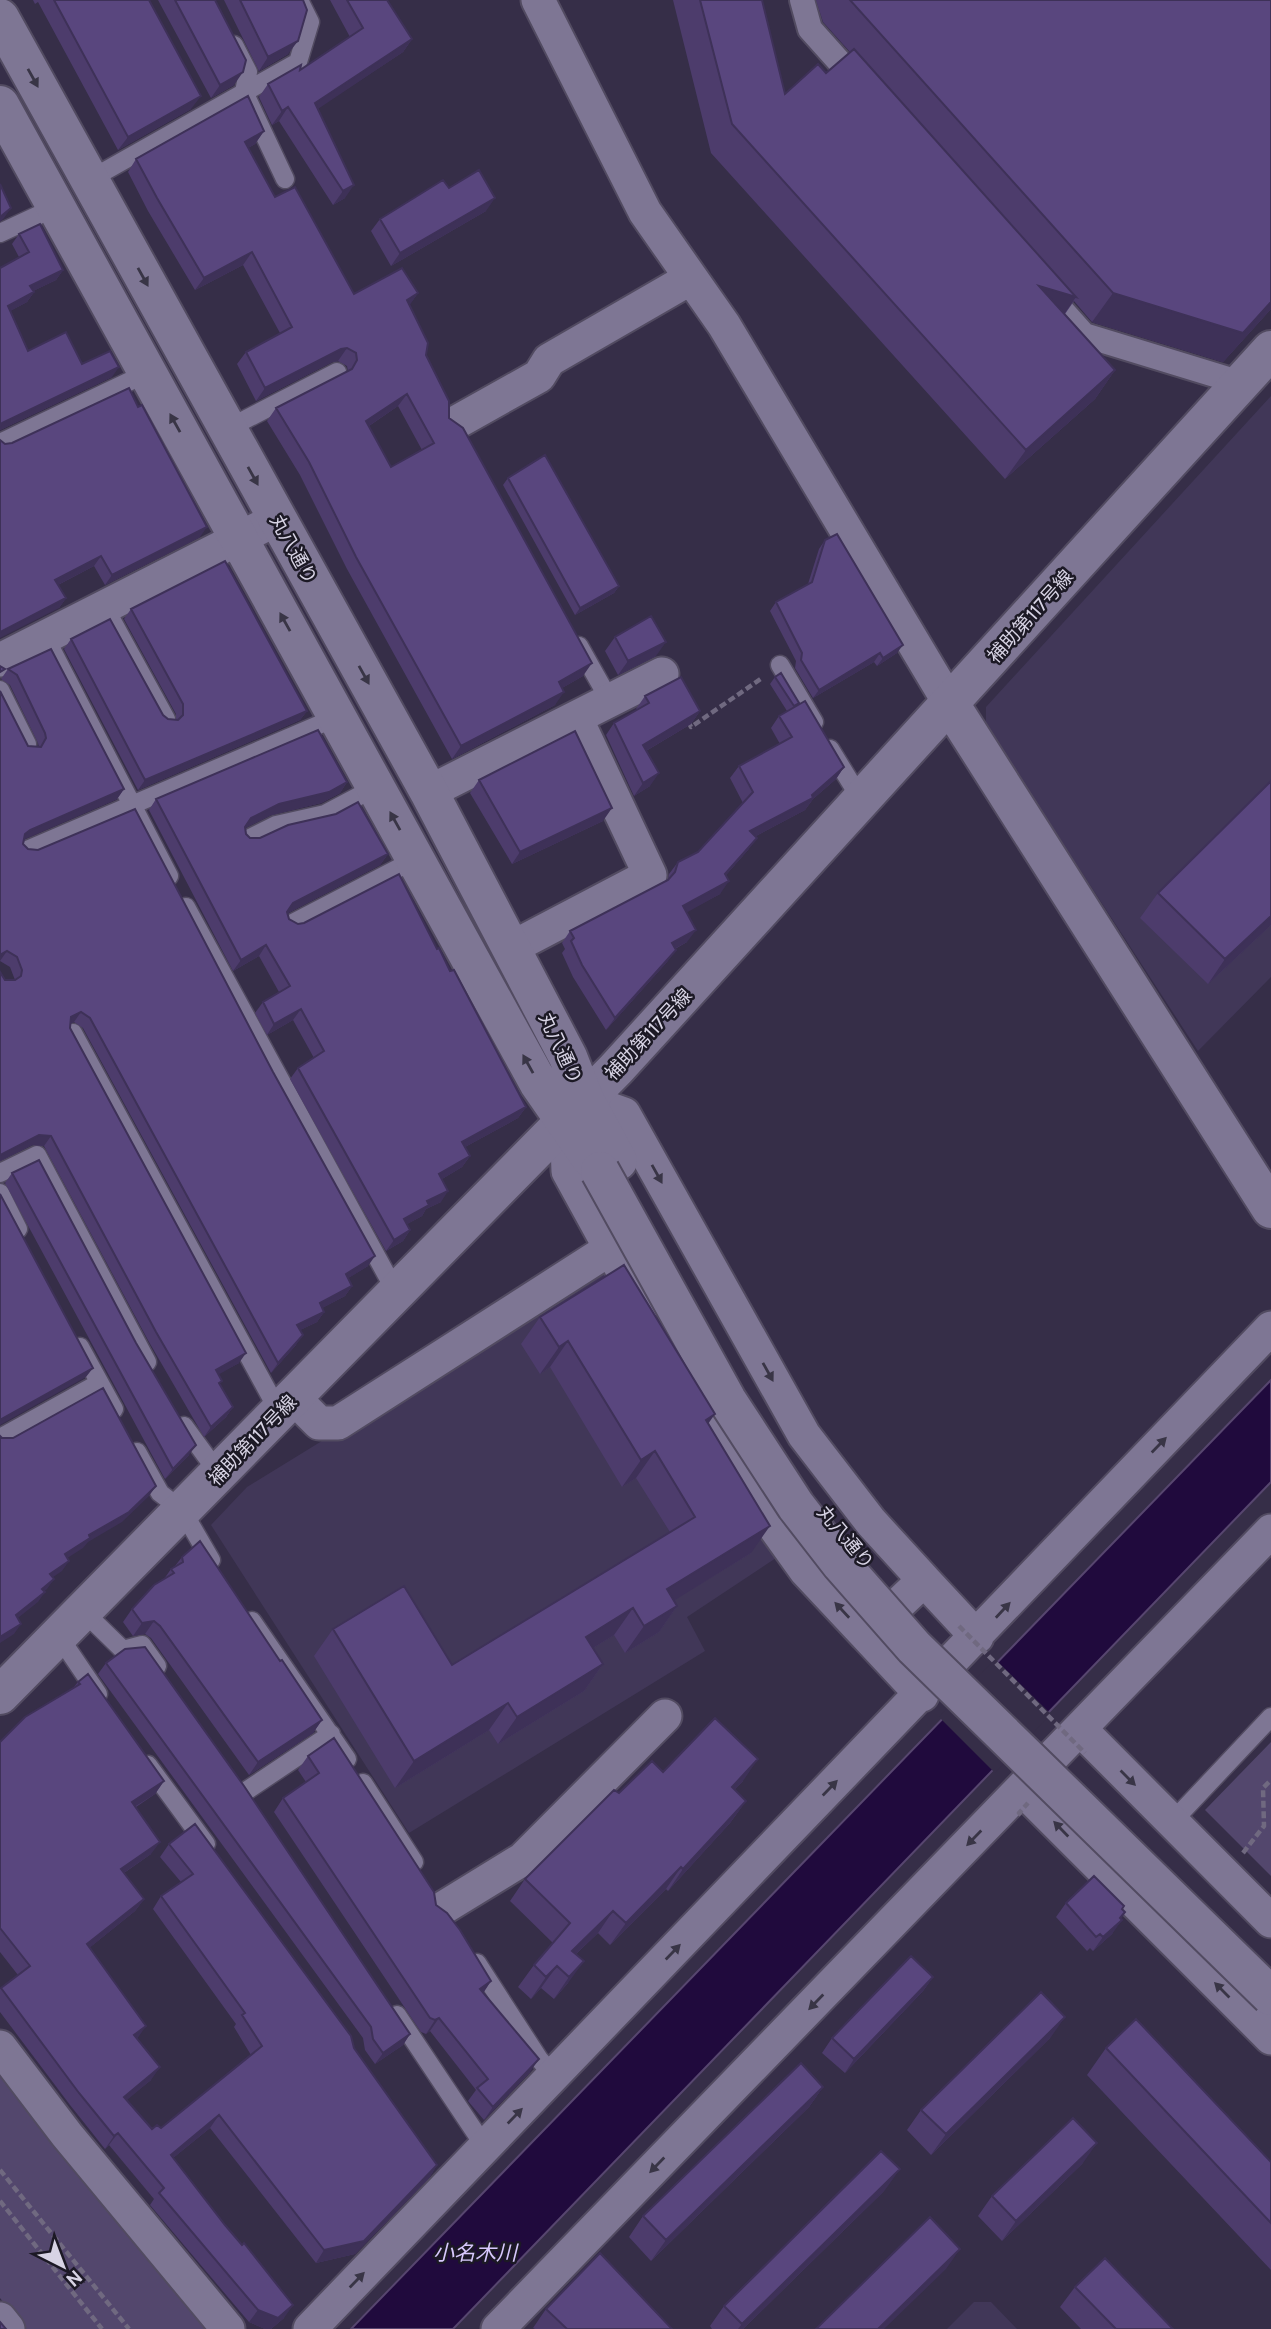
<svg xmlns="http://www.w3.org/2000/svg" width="1271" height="2329" font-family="Cabin,'Noto Sans JP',sans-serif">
<rect width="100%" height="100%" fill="#362e48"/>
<path fill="#413758" d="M1271 396V977L1198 1051 986 725V707Z
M603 1268 719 1471 776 1558 687 1617 705 1651 409 1833 211 1525 247 1487Z
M974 2302H991L1017 2329H947Z"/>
<path fill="#53476d" d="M1271 1742V1876L1205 1810Z
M0 2069 211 2329H25L0 2298Z"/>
<path fill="#200a3d" stroke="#57466f" stroke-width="2" d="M1271 1380V1482L453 2329H351Z"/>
<path fill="#362e48" d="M995 1659 1051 1714 995 1773 939 1717Z"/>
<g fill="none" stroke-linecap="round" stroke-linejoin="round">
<defs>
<path id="service" d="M234 45 248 72 244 92 285 179
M89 180 298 62 310 22 299 0
M0 233 56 207
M227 429 337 372
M0 443 147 373
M104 606 166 719
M45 637 169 876
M579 646 610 701
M780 665 814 722
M0 690 27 744
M830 749 862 801
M248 839 276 825 325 814 376 787
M27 850 337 717
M186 907 397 1294
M291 924 416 859
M73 1033 279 1412
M0 1173 37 1155 147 1362
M0 1193 18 1229
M80 1347 114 1409
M184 1426 219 1474
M0 1438 99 1383
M137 1452 160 1493 182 1510 211 1560
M83 1611 123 1650 142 1645 157 1666
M252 1621 347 1759
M58 1635 98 1694
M148 1765 206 1844
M363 1783 414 1862
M246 1791 331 1734
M1172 1822 1271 1717
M477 1963 539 2059 554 2076
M397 2015 485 2147"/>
<path id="pedestrian" d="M802 0 810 29 861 86
M1042 288 1084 335 1241 383"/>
<path id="minor" d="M538 0 645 212 724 325 950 704
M457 422 539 376 549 360 691 278
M0 660 277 519
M429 792 662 674
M511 948 650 875 576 718
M585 1100 624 1114 804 1435 871 1522 924 1580 866 1635 806 1571 737 1475 686 1383
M566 1120 568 1171 642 1306
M294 1398 319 1423H338L610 1249
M924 1580 977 1637
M866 1635 922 1695
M1080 1729 1271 1921
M1022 1789 1271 2038
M443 1908 523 1859 665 1716
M0 2047 67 2135 228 2329
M0 2319 8 2329
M310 2329 1271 1328
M498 2329 1271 1531"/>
<path id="tertiary" d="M950 704 1271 1209
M0 1695 616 1069 1271 350"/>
<path id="secondary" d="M0 18 429 792 568 1057 585 1100 618 1161
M0 105 539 1084 591 1159"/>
</defs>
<use href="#service" stroke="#524b61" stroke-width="21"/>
<use href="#pedestrian" stroke="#524b61" stroke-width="28"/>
<use href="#minor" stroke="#524b61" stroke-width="37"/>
<use href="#tertiary" stroke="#524b61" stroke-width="42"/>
<use href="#secondary" stroke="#524b61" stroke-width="42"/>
<path stroke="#706980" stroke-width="4.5" stroke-dasharray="7 3.5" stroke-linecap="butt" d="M688 721 691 727 762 678
M1243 1853 1264 1826 1263 1788 1271 1780
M0 2170 129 2329
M0 2201 102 2329"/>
<use href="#service" stroke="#7e7694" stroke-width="18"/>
<use href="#pedestrian" stroke="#7e7694" stroke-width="24"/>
<use href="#minor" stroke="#7e7694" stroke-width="33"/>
<use href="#tertiary" stroke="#7e7694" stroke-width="38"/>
<use href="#secondary" stroke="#7e7694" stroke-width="38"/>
<defs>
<path id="secondary-bridge" d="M600 1171 727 1400 796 1506 841 1564 914 1647 1271 1996"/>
</defs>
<use href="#secondary-bridge" stroke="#524b61" stroke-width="42" stroke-linecap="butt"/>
<path stroke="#706980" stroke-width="4.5" stroke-dasharray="7 3.5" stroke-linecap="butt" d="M959 1626 1085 1753
M1021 1815 1019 1813 1028 1803"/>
<use href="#secondary-bridge" stroke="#7e7694" stroke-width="38"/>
</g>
<path fill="#4d3c6c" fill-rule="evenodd" d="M33 0H149L191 109 118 150 38 2 35 4Z
M158 0H215L234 85 211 98Z
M224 0H303L288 54 259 71Z
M330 0H387L412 39 403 52 318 108 345 198 333 205 279 121 272 125 259 97 268 84 300 70 350 37Z
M673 0H762L785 94 826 73 850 52 823 22 816 0H1271V309L1223 362 1092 322 1074 301 1065 314 1115 370 1095 399 1005 479 711 153Z
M264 131 255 144 248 148 275 197 354 294 418 293 409 305 426 355 449 418 583 676 562 688 555 705 452 759 347 569 300 475 267 421 276 408 348 371 347 366 338 361 332 362 256 401 237 364 246 352 280 333 243 265 195 290 148 211 128 172 136 159ZM398 406 422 450 391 467 369 426Z
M449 188 486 211 391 266 371 231 380 219Z
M19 234 63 270 56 280 33 291 34 292 27 302 10 311 28 351 82 364 112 377 0 430V268L19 257 12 244Z
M5 444 200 537 105 585 94 566 58 585 66 598 59 608Z
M508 478 619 586 614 593 575 615 503 485Z
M825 540 897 653 877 666 874 662 813 698 795 668 796 661 770 611 776 602 808 584 819 549Z
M131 609 307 711 300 720 138 790 64 649 71 639 168 719H176V714L124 619Z
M615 637 656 656 618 675 605 651Z
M51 649 124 789 117 799 24 839 23 844 368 1266 348 1278 352 1286 345 1296 322 1308 324 1312 317 1322 300 1330 296 1345 271 1373 83 1028 74 1022 70 1023V1028L239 1363 218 1374 220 1384 233 1407 226 1417 204 1437 149 1342 44 1146 32 1145 0 1161V972L5 980H15L10 967 0 961 28 746 39 747 38 743 10 685 1 679 8 669Z
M775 677 799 703 797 705 844 767 836 779 813 799 805 810 756 836 748 850 726 875 720 894 686 912 687 942 675 949 667 962 606 1030 573 977 562 953 565 949 562 943 570 931 668 880 669 874 678 862 698 852 743 803 730 778 739 766 780 744 771 728 779 716 787 711 770 684Z
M645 696 700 711 691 724 646 751 650 786 634 796 606 735 614 723 637 710 636 709Z
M479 780 603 821 512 864 470 793Z
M1271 781V925L1208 984 1140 918 1158 893Z
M347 782 340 793 321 803 271 815 245 828 246 834 250 838 388 854 380 865 288 913 289 919 298 924 437 949 526 1107 518 1118 465 1147 470 1156 462 1167 442 1179 441 1202 426 1209 422 1216 407 1224 410 1230 403 1241 386 1251 290 1079 298 1068 314 1058 293 1020 267 1035 255 1013 263 1002 279 992 259 956 233 971 149 810 156 799Z
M12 1173 189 1455 165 1479 5 1183Z
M540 1317 708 1424 751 1553 674 1600 677 1606 659 1632 625 1653 614 1635 593 1648 603 1664 584 1691 498 1744 489 1730 395 1788 314 1656 333 1629 452 1665 670 1532 636 1478 622 1487 550 1367 540 1374 521 1344Z
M182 1557 280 1661 322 1720 313 1733 249 1775 151 1638 145 1634 133 1636 123 1622 132 1609 164 1579 171 1569 175 1566Z
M106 1663 410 2034 403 2045 375 2064 365 2050 363 2038 98 1674Z
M78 1682 164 1781 155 1794 136 1807 151 1854 124 1873 144 1899 135 1911 89 1948 137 2039 151 2080 126 2100 152 2129 161 2128 251 2055 234 2027 236 2024 153 1909 161 1896 181 1882 160 1857 169 1844 354 2048 437 2165 429 2178 355 2254 316 2263 210 2128 173 2158 284 2318 271 2329H265L249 2322 150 2205 154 2199 109 2145 105 2149 70 2105 0 2012V1989L18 1975 0 1952V1742L73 1688Z
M308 1756 436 1905 491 1981 483 1992 530 2072 484 2120 468 2101 476 2090 430 2031 426 2034 421 2032 274 1812 283 1798 306 1782 298 1770Z
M663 1772 743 1781 734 1790 746 1801 730 1823 668 1891 666 1889 610 1945 598 1933 576 1954 568 1983 554 1999 541 1988 531 1999 518 1987 534 1965 553 1943 510 1901 525 1879 619 1793Z
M1066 1903 1124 1906 1122 1909 1120 1918 1112 1934 1093 1951 1090 1948 1087 1951 1056 1917Z
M933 1977 923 1991 845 2073 822 2053 832 2038Z
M1051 2037 931 2155 907 2130 921 2110Z
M1106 2048 1271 2162V2270L1087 2075Z
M823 2087 809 2107 651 2261 629 2237 643 2216Z
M1083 2163 1002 2241 978 2216 992 2196Z
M885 2190 743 2329H712L710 2326 724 2306Z
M1075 2287 1173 2329H1081L1060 2307Z
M546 2309 672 2329H535L533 2328Z"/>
<path fill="#3e3158" d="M412 39 403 52 306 117 315 103Z
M298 41 288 54 259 71 268 57Z
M243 72 234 85 211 98 220 85Z
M201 96 191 109 118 150 128 137Z
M288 107 279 121 272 125 282 111Z
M264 131 255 144 236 155 245 142Z
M354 185 345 198 333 205 343 191Z
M495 198 486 211 391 266 400 253Z
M11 208 4 218 0 222V217Z
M252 252 243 265 195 290 204 278Z
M63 270 56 280 23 296 30 286Z
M1039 286 1076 297 1056 326Z
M34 292 27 302 1 316 8 306Z
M418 293 409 306 407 300Z
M1113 293 1271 302V309L1223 362 1092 322Z
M347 348 338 361 332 362 256 401 265 388 341 349Z
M119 367 112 377 0 430V426L2 423Z
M1115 370 1095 399 1005 479 1026 450Z
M407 394 398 406 357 434 366 421Z
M207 527 200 537 105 585 112 575Z
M101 556 94 566 48 590 55 580Z
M619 586 614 593 575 615 580 608Z
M66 598 59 608 0 638V632Z
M666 642 656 656 618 675 628 661Z
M903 645 897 653 877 666 883 658Z
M880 653 874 662 813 698 819 690Z
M592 663 583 676 550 695 559 682Z
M564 692 555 705 452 759 461 746Z
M307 711 300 720 138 790 145 780Z
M700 711 691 724 634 758 643 745Z
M844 767 836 779 813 799 805 810 741 844 750 831 812 795Z
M659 773 650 786 634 796 643 783Z
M347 782 340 793 321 803 271 815 243 829 251 818 279 804Z
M124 789 117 799 23 840 25 834 30 830Z
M612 808 603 821 512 864 520 852Z
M757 838 748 850 716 886 725 874Z
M388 854 380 865 286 914 293 903Z
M729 881 720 894 675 919 683 906Z
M1271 916V925L1208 984 1225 959Z
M696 930 687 942 663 955 672 943Z
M266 945 259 956 233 971 241 960Z
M676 950 667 962 606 1030 615 1018Z
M7 951 0 961V955Z
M301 1009 293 1020 267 1035 274 1024Z
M81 1012 74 1022 64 1027 71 1017Z
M526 1107 518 1118 454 1153 462 1142Z
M39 1135 51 1136 44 1146 32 1145 0 1161V1155Z
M470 1156 462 1167 432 1185 439 1174Z
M448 1191 441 1202 426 1209 422 1216 396 1230 404 1219 427 1201Z
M410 1230 403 1241 386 1251 394 1240Z
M375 1256 368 1266 339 1284 346 1274Z
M352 1286 345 1296 313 1313 320 1303Z
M324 1312 317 1322 290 1335 297 1325Z
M303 1335 296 1345 271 1373 278 1363Z
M568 1341 550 1367 540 1374 559 1347Z
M246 1353 239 1363 209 1380 216 1370Z
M93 1368 86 1377 0 1425V1420L1 1418Z
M233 1407 226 1417 204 1437 211 1427Z
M715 1414 696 1441 706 1420Z
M196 1445 189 1455 165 1479 173 1469Z
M655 1451 636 1478 622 1487 641 1460Z
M156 1486 149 1496 122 1522 88 1542 83 1548 58 1564 65 1554Z
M770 1526 751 1553 649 1616 667 1589Z
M69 1561 62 1571 43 1584 50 1574Z
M54 1579 47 1589 35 1599 42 1589Z
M45 1592 38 1602 9 1625 16 1615Z
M677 1606 659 1632 625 1653 644 1626Z
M633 1608 614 1635 567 1664 586 1637Z
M154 1621 145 1634 133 1636 142 1623Z
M21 1624 14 1634 0 1643V1637Z
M603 1664 584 1691 498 1744 517 1717Z
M508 1703 489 1730 395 1788 414 1761Z
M322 1720 313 1733 249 1775 258 1762Z
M758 1759 743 1781 716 1809 732 1787Z
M164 1781 155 1794 123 1814 132 1802Z
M746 1801 730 1823 668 1891 683 1869Z
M160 1842 151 1854 112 1881 121 1869Z
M681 1867 666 1889 610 1945 626 1923Z
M144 1899 135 1911 78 1957 87 1944Z
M613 1911 598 1933 560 1969 572 1951Z
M1125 1912 1115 1926 1122 1920 1112 1934 1093 1951 1103 1937Z
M584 1961 568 1983 554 1999 569 1977Z
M557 1966 541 1988 531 1999 546 1977Z
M933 1977 923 1991 845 2073 854 2059Z
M491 1981 482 1995 480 1989Z
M1065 2017 1051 2037 931 2155 946 2134Z
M439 2018 430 2031 426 2034 435 2020Z
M146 2026 137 2039 134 2035Z
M410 2034 403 2045 375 2064 383 2053Z
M539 2059 530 2072 484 2120 493 2107Z
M160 2067 151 2080 115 2110 124 2097Z
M823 2087 809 2107 651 2261 666 2240Z
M219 2115 210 2128 162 2167 171 2155Z
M118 2133 109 2145 105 2149 114 2136Z
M1097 2143 1083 2163 1002 2241 1016 2221Z
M437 2165 429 2178 355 2254 316 2263 324 2250Z
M900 2169 885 2190 743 2329H738L742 2324Z
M960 2249 946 2269 884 2329H878Z
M293 2305 284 2318 271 2329H265L249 2322 258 2310Z"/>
<path fill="#59467e" stroke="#3e3158" stroke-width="2" fill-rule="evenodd" d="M54 0H149L201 96 128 137Z
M175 0H215L246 60 243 72 220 85Z
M240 0H303L307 10 298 41 268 57Z
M347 0H387L412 39 315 103 354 185 343 191 288 107 282 111 268 84 301 65 300 70 363 28Z
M700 0H762L785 94 818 64 826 73 854 49 1076 297 1039 286 1115 370 1026 450 732 124Z
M850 0H1271V302L1243 333 1113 293Z
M248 96 264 131 245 142 275 197 295 187 354 294 402 268 418 293 407 300 428 343 426 355 449 401V418L463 428 592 663 559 682 564 692 461 746 356 557 309 462 276 408 352 369 357 360 356 353 347 348 341 349 265 388 246 352 292 327 252 252 204 278 157 198 136 159ZM407 394 434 443 391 467 366 421Z
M479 170 495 198 400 253 380 219 443 180 449 188Z
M0 184 11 208 0 217Z
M40 224 63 270 30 286 34 292 8 306 28 351 66 332 82 364 110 351 119 367 2 423 0 426V268L29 252 19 234Z
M129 388 138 407 142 405 207 527 112 575 101 556 55 580 66 598 0 632V440L5 444 12 443Z
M545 455 619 586 580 608 508 478Z
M837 534 903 645 883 658 880 653 819 690 801 660 802 653 776 602 812 582 825 540Z
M225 561 307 711 145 780 71 639 110 619 163 715 168 719 178 720 183 715V704L131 609Z
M651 616 666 642 628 661 615 637Z
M51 649 124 789 30 830 25 834 23 844 28 849 38 850 135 809 273 1072 375 1256 346 1274 352 1286 320 1303 324 1312 297 1325 303 1335 278 1363 90 1018 81 1012 71 1017 70 1028 246 1353 216 1370 222 1381 219 1383 233 1407 211 1427 156 1332 51 1136 39 1135 0 1155V972L5 980H15L21 976 22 970 17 957 7 951 0 955V691L28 746 41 747 46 738 45 733 17 675 8 669Z
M0 666 5 669 0 672Z
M781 673 799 703 794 706 775 677Z
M681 677 700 711 643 745 659 773 643 783 614 723 649 703 645 696Z
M805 701 844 767 812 795 813 798 750 831 757 838 725 874 729 881 683 906 696 930 672 943 676 950 615 1018 582 965 571 941 574 938 570 931 668 880 675 872 678 862 698 852 753 792 739 766 792 737 779 716Z
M318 730 347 782 329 792 279 804 251 818 245 827 246 834 250 838H260L288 825 336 814 358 802 388 854 293 903 287 912 289 919 298 924 304 923 399 874 437 949 439 948 450 971 454 970 526 1107 462 1142 470 1156 439 1174 448 1191 427 1201 429 1205 404 1219 410 1230 394 1240 298 1068 324 1051 301 1009 274 1024 263 1002 290 986 266 945 241 960 156 799Z
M575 731 612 808 520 852 479 780Z
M1271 781V916L1225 959 1158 893Z
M39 1160 136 1343 196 1445 173 1469 12 1173Z
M0 1194 93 1368 0 1420Z
M624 1265 715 1414 706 1420 770 1526 667 1589 677 1606 644 1626 633 1608 586 1637 603 1664 517 1717 508 1703 414 1761 333 1629 404 1586 452 1665 695 1517 655 1451 641 1460 568 1341 559 1347 540 1317Z
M103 1388 156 1486 129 1512 89 1535 90 1538 65 1554 69 1561 50 1574 54 1579 42 1589 45 1592 16 1615 21 1624 0 1637V1436L2 1438H13Z
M200 1541 280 1661 282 1660 322 1720 258 1762 160 1626 154 1621 142 1623 132 1609 154 1585 174 1573 171 1569 183 1562 182 1557Z
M145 1647 244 1786 410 2034 383 2053 373 2039 371 2027 106 1663 125 1649Z
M88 1674 164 1781 132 1802 160 1842 121 1869 144 1899 87 1944 146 2026 134 2035 160 2067 124 2097 152 2129 157 2125 161 2128 262 2046 242 2015 245 2013 161 1896 193 1874 169 1844 195 1824 351 2036 354 2048 437 2165 364 2241 324 2250 219 2115 171 2155 225 2225 242 2245 244 2243 293 2305 278 2318 258 2310 159 2193 164 2188 118 2133 114 2136 79 2093 1 1988 30 1966 0 1928V1742L25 1717 80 1684 78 1682Z
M715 1718 758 1759 732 1787 746 1801 683 1869 681 1867 626 1923 613 1911 572 1951 584 1961 569 1977 557 1966 546 1977 534 1965 570 1923 525 1879 614 1790 619 1793 652 1761 663 1772Z
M334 1738 434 1892 436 1905 447 1913 460 1930 491 1981 480 1989 539 2059 493 2107 477 2088 488 2079 439 2018 435 2020 430 2018 283 1798 319 1773 308 1756Z
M1094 1876 1124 1906 1122 1909 1125 1912 1120 1918 1122 1920 1103 1937 1100 1934 1096 1937 1066 1903Z
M911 1956 933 1977 854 2059 832 2038Z
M1041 1992 1065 2017 946 2134 921 2110Z
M1136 2019 1271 2162V2223L1106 2048Z
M801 2063 823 2087 666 2240 643 2216Z
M1073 2118 1097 2143 1016 2221 992 2196Z
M881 2151 900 2169 742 2324 724 2306Z
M930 2217 960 2249 878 2329H816Z
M600 2253 672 2329H567L546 2309Z
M1105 2258 1173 2329H1116L1075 2287Z
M0 2322 6 2329H0Z"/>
<defs><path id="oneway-solid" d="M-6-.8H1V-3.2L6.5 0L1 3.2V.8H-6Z" transform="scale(1.75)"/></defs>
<g fill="#393546">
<use href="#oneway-solid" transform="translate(33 78) rotate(61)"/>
<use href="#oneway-solid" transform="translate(143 277) rotate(61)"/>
<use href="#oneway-solid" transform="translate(175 423) rotate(-119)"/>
<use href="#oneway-solid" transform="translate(253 476) rotate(61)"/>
<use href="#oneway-solid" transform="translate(285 622) rotate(-119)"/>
<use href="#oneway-solid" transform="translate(364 675) rotate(61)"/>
<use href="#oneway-solid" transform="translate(395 821) rotate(-119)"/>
<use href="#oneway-solid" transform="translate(528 1064) rotate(-119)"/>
<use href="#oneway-solid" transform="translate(657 1174) rotate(61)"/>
<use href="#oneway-solid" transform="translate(768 1372) rotate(61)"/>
<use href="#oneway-solid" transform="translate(1159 1445) rotate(-46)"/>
<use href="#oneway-solid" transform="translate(842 1610) rotate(-133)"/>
<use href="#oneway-solid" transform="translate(1003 1610) rotate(-47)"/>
<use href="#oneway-solid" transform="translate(1128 1778) rotate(45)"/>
<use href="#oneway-solid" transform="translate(830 1788) rotate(-46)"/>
<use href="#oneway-solid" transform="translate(1061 1829) rotate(-134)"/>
<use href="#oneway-solid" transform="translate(974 1838) rotate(134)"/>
<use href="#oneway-solid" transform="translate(673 1952) rotate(-46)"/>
<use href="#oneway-solid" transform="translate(1222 1990) rotate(-135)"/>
<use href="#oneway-solid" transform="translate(816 2002) rotate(134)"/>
<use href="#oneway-solid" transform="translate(515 2116) rotate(-46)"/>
<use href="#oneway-solid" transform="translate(657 2165) rotate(134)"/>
<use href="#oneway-solid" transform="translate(357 2280) rotate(-46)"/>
</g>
<g text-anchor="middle" stroke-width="5" stroke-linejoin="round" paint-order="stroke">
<g font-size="19" fill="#d7d3e4" stroke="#1c1925">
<text transform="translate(294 549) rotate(61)" y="7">丸八通り</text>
<text transform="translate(1030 616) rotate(-48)" y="7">補助第117号線</text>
<text transform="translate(648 1034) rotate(-47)" y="7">補助第117号線</text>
<text transform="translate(561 1048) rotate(65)" y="7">丸八通り</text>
<text transform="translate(252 1440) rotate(-46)" y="7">補助第117号線</text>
<text transform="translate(846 1537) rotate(50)" y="7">丸八通り</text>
</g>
<g font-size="21" font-style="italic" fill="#d7c8fc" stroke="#1c1925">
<text x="475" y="2260">小名木川</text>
</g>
</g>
<g transform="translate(63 2266) rotate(138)" stroke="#1c1925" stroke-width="5" paint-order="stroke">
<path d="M0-5L12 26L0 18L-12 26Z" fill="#d7d3e4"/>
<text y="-10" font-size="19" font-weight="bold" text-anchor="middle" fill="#d7d3e4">N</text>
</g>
</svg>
